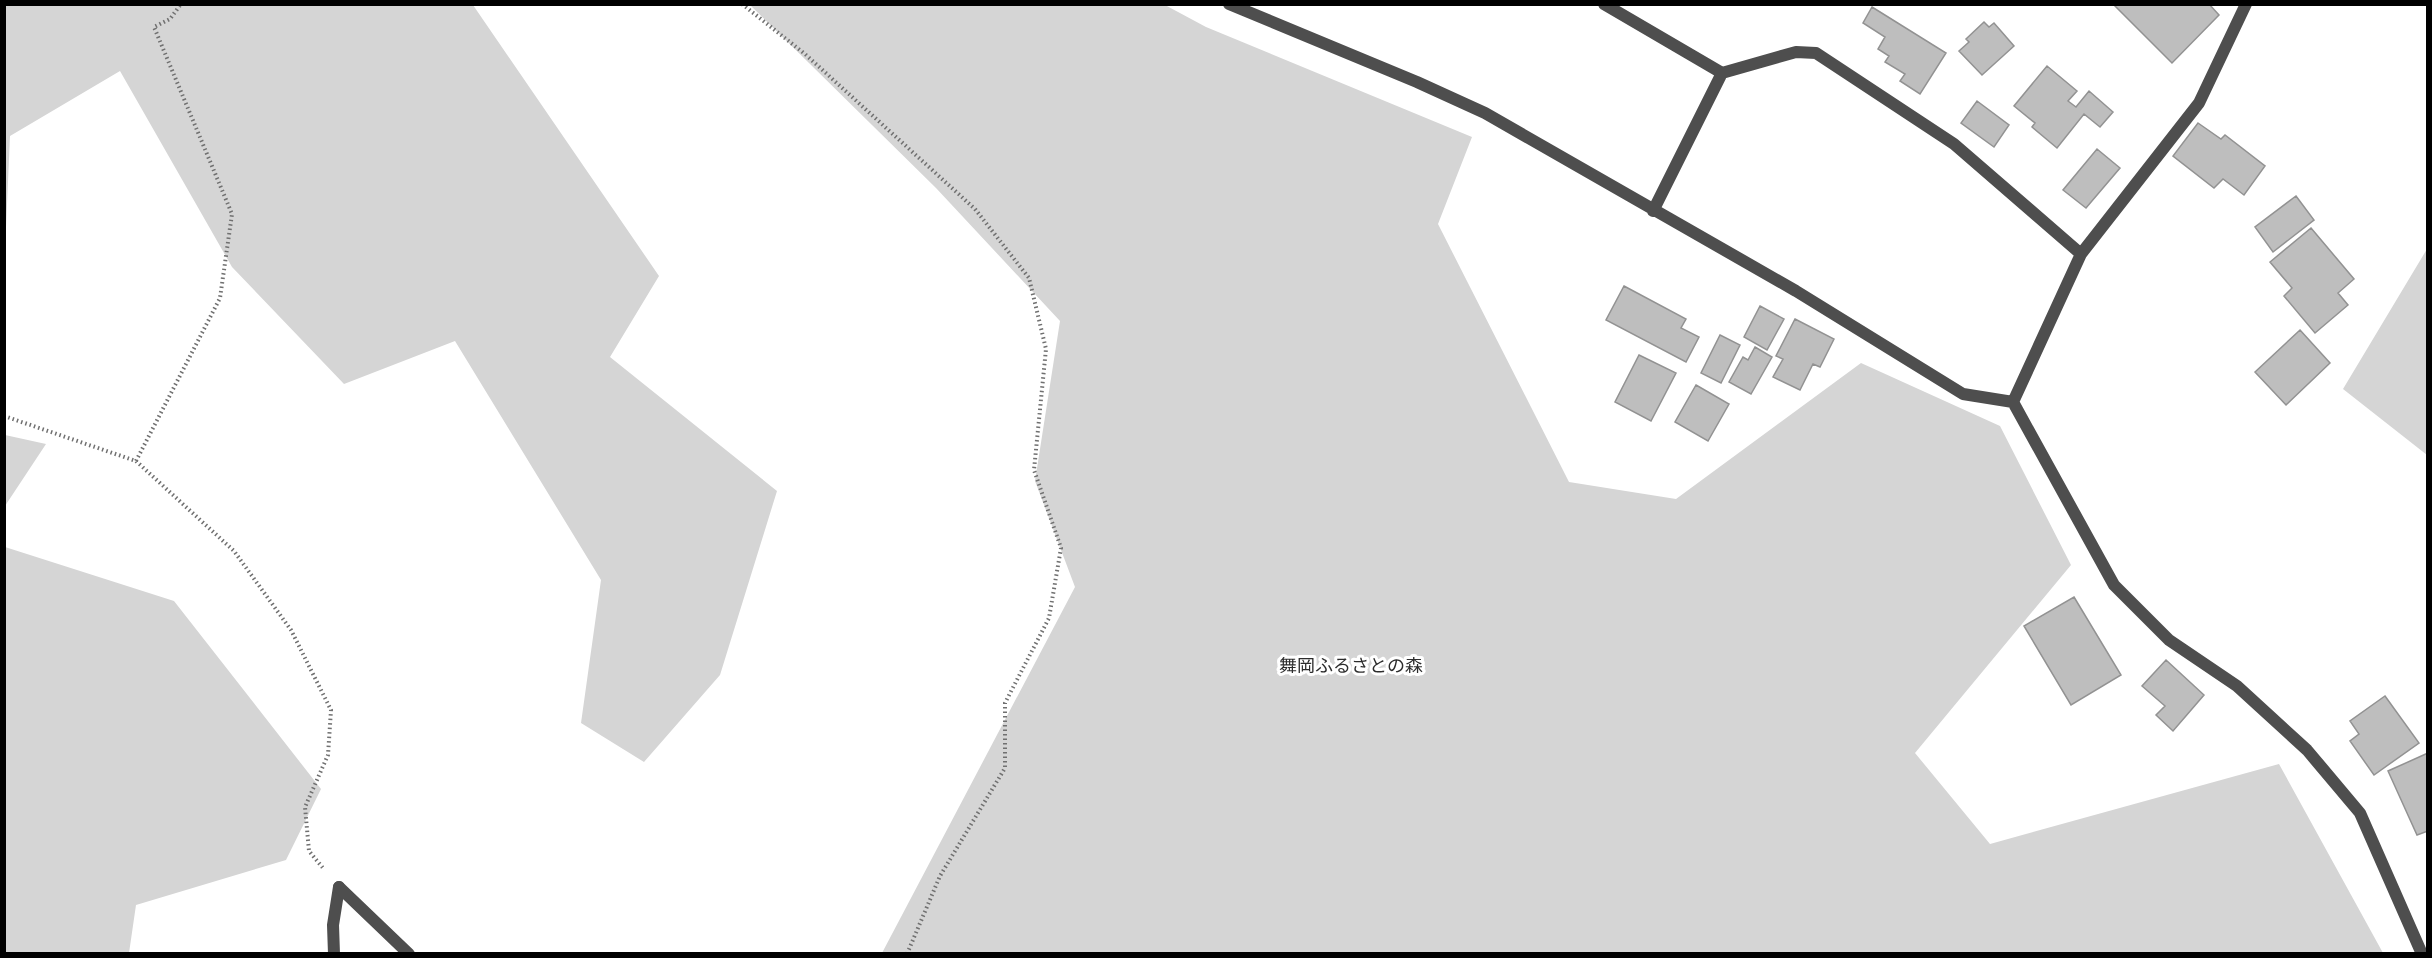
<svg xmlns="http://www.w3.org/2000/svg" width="2432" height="958" font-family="Poppins,'Noto Sans JP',sans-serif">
<rect width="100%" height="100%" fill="#fff"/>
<path fill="#d5d5d5" d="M5 4 473 5 659 276 610 357 777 491 720 675 644 762 581 723 601 580 455 341 344 384 232 267 120 71 10 136 5 250Z
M750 5H1165L1206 27 1472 137 1438 224 1569 482 1676 499 1861 363 2000 426 2071 565 1915 753 1990 844 2279 764 2383 953H882L1075 587 1035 481 1060 321 936 188Z
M2427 249V455L2343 389Z
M5 435 46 444 5 506 4 435Z
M5 547 174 601 321 789 286 860 136 905 129 953H5Z"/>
<path fill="#bebebe" stroke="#929292" stroke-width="1.5" d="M2113 4H2209L2219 15 2172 63Z
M1872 7 1946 53 1920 94 1900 81 1905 74 1885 62 1889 56 1878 49 1885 37 1863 23Z
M1984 22 1989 27 1994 23 2014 46 1982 75 1959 51 1969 42 1966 39Z
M2047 66 2077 91 2068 101 2076 107 2089 91 2113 112 2100 127 2084 114 2057 148 2032 127 2035 123 2014 106Z
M1977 101 2009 125 1994 147 1961 123Z
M2198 123 2221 139 2225 135 2265 166 2244 195 2223 179 2214 188 2173 156Z
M2097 149 2120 168 2086 208 2063 190Z
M2296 196 2314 220 2273 252 2255 227Z
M2311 228 2354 279 2338 293 2348 305 2315 333 2284 296 2292 288 2270 262Z
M1624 286 1686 319 1681 328 1699 337 1686 362 1606 320Z
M1760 306 1784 319 1767 350 1744 337Z
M1795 319 1834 339 1820 367 1813 364 1800 390 1773 377 1783 359 1776 356Z
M2300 330 2330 363 2286 405 2255 372Z
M1720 335 1740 345 1721 383 1701 373Z
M1755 347 1772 357 1751 394 1729 382 1743 357 1748 360Z
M1639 355 1676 373 1651 421 1615 402Z
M1696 385 1729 404 1708 441 1675 422Z
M2074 597 2121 675 2071 705 2024 626Z
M2166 660 2204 695 2173 731 2156 715 2165 706 2142 686Z
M2385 696 2419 743 2374 775 2350 741 2359 734 2350 721Z
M2428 753V831L2417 835 2388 771Z"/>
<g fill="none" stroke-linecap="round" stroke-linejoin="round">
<path stroke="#707070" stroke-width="4" stroke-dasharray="1.5 3" stroke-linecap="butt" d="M742 4 805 54 975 209 1029 278 1046 349 1034 470 1061 548 1049 618 1005 703V768L940 876 907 954
M4 416 136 461 234 551 291 630 331 710 328 755 305 807 309 851 323 868
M136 461 220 298 232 214 154 27 170 19 181 4"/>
<path stroke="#4e4e4e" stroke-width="12" d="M334 954 333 925 339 887"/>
<path stroke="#4e4e4e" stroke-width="12" d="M1229 4 1417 82 1485 113 1796 291 1963 394 2013 402 2114 585 2169 640 2237 686 2307 750 2360 813 2422 954
M1604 4 1722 73 1653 211
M1722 73 1796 52 1816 53 1954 144 2081 254
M2013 402 2081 254 2199 103 2246 4
M339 887 409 954"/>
</g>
<g text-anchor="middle" stroke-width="6" stroke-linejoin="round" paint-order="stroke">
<g font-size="18" fill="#2c2c2c" stroke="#fff">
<text x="1351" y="672">舞岡ふるさとの森</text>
</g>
</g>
<rect width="2432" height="958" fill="none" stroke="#000000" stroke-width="12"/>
</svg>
